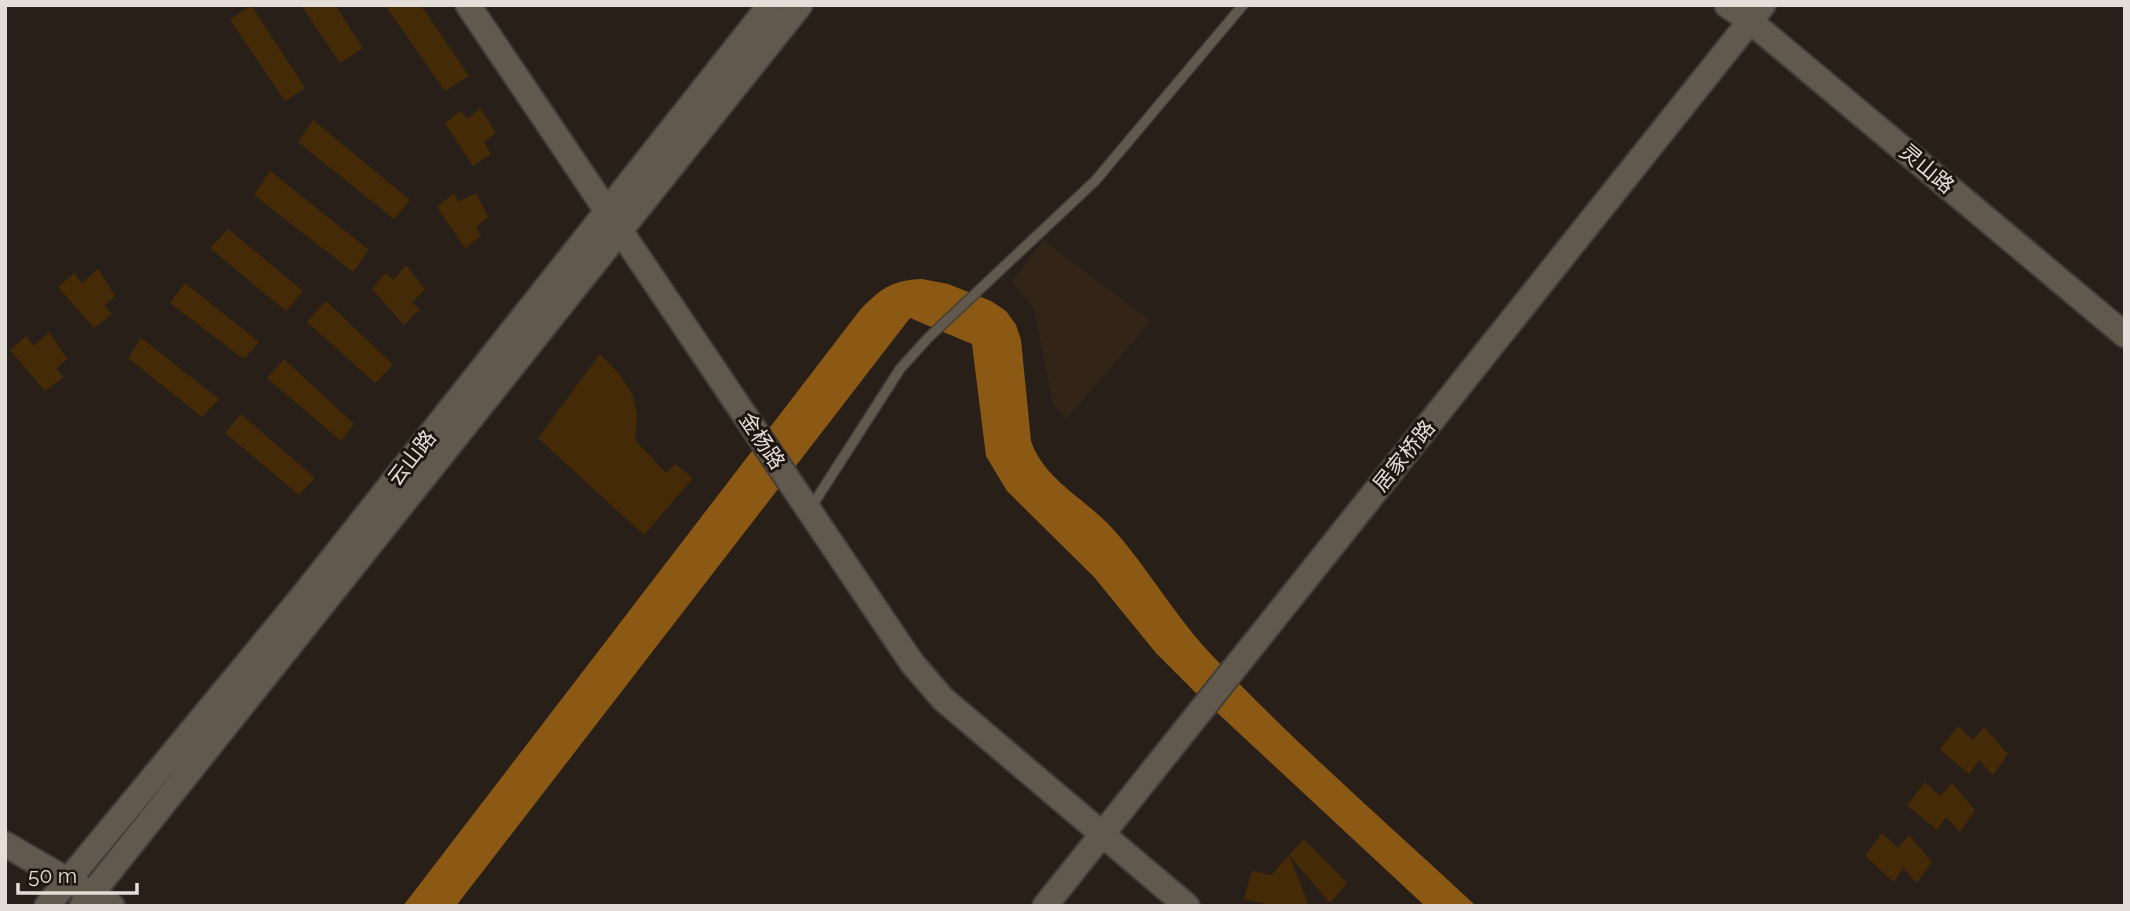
<svg xmlns="http://www.w3.org/2000/svg" width="2130" height="911" font-family="Raleway,'Noto Sans SC',sans-serif">
<rect width="100%" height="100%" fill="#282018"/>
<path fill="#322518" d="M1043 240 1151 321 1066 419 1053 405 1034 308 1012 282Z"/>
<path fill="#8c5915" d="M922 279 948 284 991 301 1006 311 1016 325 1021 340 1031 441C1044 480 1086 499 1113 529 1147 567 1173 613 1207 650 1291 740 1386 822 1476 906H1425L1195 692 1156 653 1094 577 1007 491 986 456 972 344 910 318 456 906H403L860 310C880 289 892 280 922 279Z"/>
<path fill="#452a07" d="M251 5 305 88 285 101 230 20Z
M301 5H335L363 48 340 63Z
M385 5H421L469 76 445 91Z
M480 108 496 133 484 142 491 154 473 166 445 123 460 111 468 119Z
M313 120 410 200 394 219 298 142Z
M270 171 369 250 353 272 254 195Z
M454 193 458 202 476 193 488 217 476 227 481 236 465 248 437 207Z
M228 229 303 291 286 311 210 248Z
M406 265 425 289 412 303 420 309 404 325 372 289 386 273 393 280Z
M98 269 115 296 104 306 112 314 94 328 58 287 74 273 82 283Z
M185 283 259 342 244 359 170 303Z
M326 301 393 365 375 383 307 322Z
M49 332 67 359 56 369 64 377 45 391 10 350 26 336 34 346Z
M141 338 219 399 202 417 128 358Z
M600 354 621 376 633 396 637 415 635 440 666 473 675 464 693 478 644 535 538 438Z
M284 359 354 424 341 441 267 378Z
M241 414 315 478 299 495 225 433Z
M1958 726 1973 740 1984 727 2008 754 1993 775 1979 760 1969 774 1940 749Z
M1925 782 1940 796 1952 783 1975 810 1960 832 1946 817 1937 830 1907 805Z
M1882 833 1898 848 1909 835 1932 862 1917 883 1903 868 1894 882 1865 856Z
M1304 839 1347 883 1330 903 1289 855Z
M1289 855 1309 906H1276L1244 899 1252 871 1271 875Z"/>
<g fill="none" stroke-linecap="round" stroke-linejoin="round">
<defs>
<path id="lane" d="M810 509 900 369 928 338 1095 181 1243 5"/>
<path id="secondary" d="M468 5 912 663 943 699 1187 906
M1727 5 1750 21 2125 335
M5 844 112 906
M47 906 302 597 770 5
M82 906 800 5
M1045 906 1763 5"/>
</defs>
<use href="#lane" stroke="#433d37" stroke-width="12"/>
<use href="#secondary" stroke="#433d37" stroke-width="28"/>
<use href="#lane" stroke="#61584e" stroke-width="9"/>
<use href="#secondary" stroke="#61584e" stroke-width="24"/>
</g>
<g text-anchor="middle" stroke-width="6" stroke-linejoin="round" paint-order="stroke">
<g font-size="21" fill="#e3ded8" stroke="#1f170f">
<text transform="translate(1927 169) rotate(40)" y="7">灵山路</text>
<text transform="translate(762 441) rotate(56)" y="7">金杨路</text>
<text transform="translate(1404 456) rotate(-51)" y="7">居家桥路</text>
<text transform="translate(412 458) rotate(-52)" y="7">云山路</text>
</g>
</g>
<rect width="2130" height="911" fill="none" stroke="#e3ded8" stroke-width="14"/>
<path d="M18 883v10h119v-10" fill="none" stroke="#e3ded8" stroke-width="3.5"/>
<text x="28" y="883" font-size="21" fill="#e3ded8" stroke="#1f170f" stroke-width="5" paint-order="stroke">50 m</text>
</svg>
